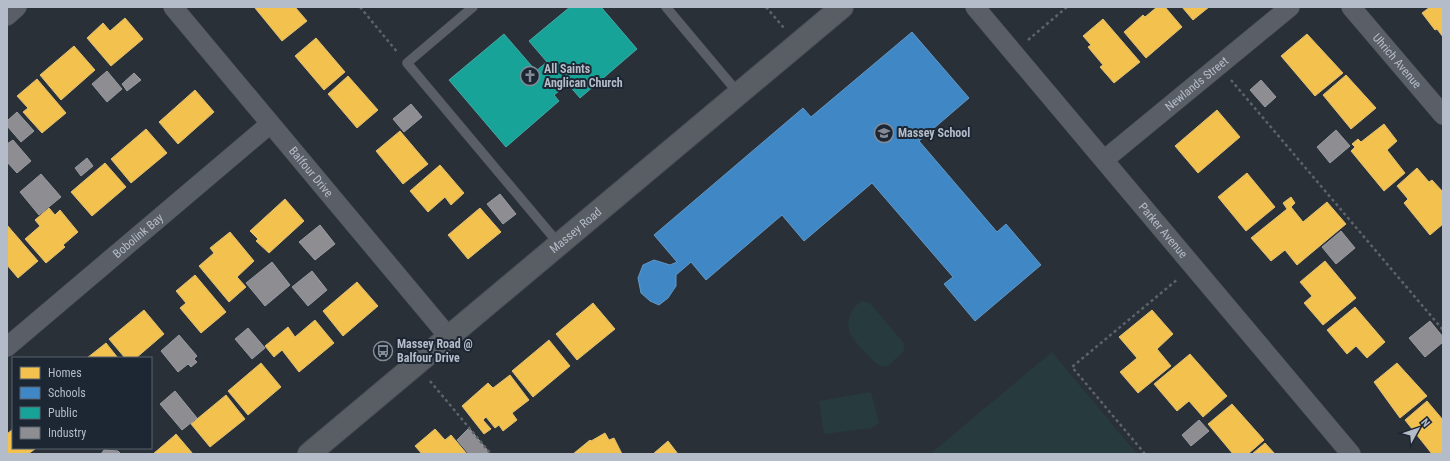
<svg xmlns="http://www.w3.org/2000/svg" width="1450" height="461" font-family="'Roboto Condensed',sans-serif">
<rect width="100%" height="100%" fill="#2a3038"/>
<path fill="#273a3e" d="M862 301 870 303 902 341 905 347 903 352 888 366C885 366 882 367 879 365 873 362 853 340 850 333 845 323 851 306 862 301Z
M1052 352 1137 454H930Z
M871 392 879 423 872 428 824 434 819 401Z"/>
<path fill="#f2c14e" stroke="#dfc073" d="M256 7H295L307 21 282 41 255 8Z
M1157 7H1165L1182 27 1146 58 1124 32 1143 15 1145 17Z
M1182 7H1209L1193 20Z
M1430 7H1443V37L1437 29 1435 30 1422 13Z
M125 18 143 39 111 66 87 38 103 23 110 31Z
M1103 19 1140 62 1114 83 1100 67 1103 65 1088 47 1091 45 1083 36Z
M1307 34 1343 73 1315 96 1281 56Z
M316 38 345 72 324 90 295 56Z
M74 46 95 70 61 100 40 75Z
M1346 75 1376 108 1351 129 1323 95Z
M348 76 378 110 357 128 328 94Z
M37 79 66 113 42 133 23 112 28 108 17 96Z
M195 90 214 112 178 144 159 122Z
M1217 110 1240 137 1198 173 1175 146Z
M1384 124 1397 141 1387 150 1405 173 1384 191 1351 151 1355 147 1352 144 1358 139 1361 142Z
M146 129 167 153 131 183 111 159Z
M400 131 428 164 403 184 376 151Z
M105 163 126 187 92 216 71 192Z
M440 165 464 193 451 205 445 197 428 212 410 191Z
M1417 168 1429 182 1432 180 1443 192V224L1430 235 1404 203 1408 199 1397 186Z
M1247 173 1275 207 1246 231 1218 197Z
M1291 197 1295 203 1291 207 1303 222 1327 202 1346 224 1297 265 1285 250 1271 261 1251 238 1287 209 1283 203Z
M285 199 304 221 269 253 256 241 258 239 250 231Z
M49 208 55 215 60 210 78 232 63 245 65 247 46 263 25 239 40 226 35 220Z
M480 208 501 232 468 259 448 235Z
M7 225 38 261 18 278 7 265Z
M230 232 254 261 237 277 246 287 229 302 199 266 214 253 210 248Z
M1325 261 1356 298 1323 325 1304 303 1312 296 1300 282Z
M195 275 226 312 201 333 180 308 186 303 176 291Z
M357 282 378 306 343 336 323 311Z
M593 303 615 329 577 360 556 334Z
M1355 307 1385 342 1367 358 1356 346 1347 354 1327 330Z
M144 310 164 334 136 358H125L109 339Z
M1152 310 1173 334 1157 349 1171 366 1138 393 1120 372 1137 358 1119 337Z
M315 320 334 343 299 372 282 350 274 357 265 346 288 327 295 337Z
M549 340 570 366 533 397 512 371Z
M106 343 118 358H87Z
M1190 354 1227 396 1203 417 1189 401 1177 411 1154 384Z
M261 363 281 387 248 415 228 391Z
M1397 363 1427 396 1400 418 1374 382Z
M510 375 529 400 512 413 517 420 503 431 499 425 495 428 486 417 483 420 491 429 484 434 462 406 488 383 493 388Z
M226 395 245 419 210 447 191 424Z
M1427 401 1443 420V452L1440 454H1432L1405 420Z
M1232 404 1264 440 1248 454H1233L1208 424Z
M13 429V448L35 449 28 454H7V434Z
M435 429 445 440 451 435 467 454H422L415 446Z
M605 433 609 440 614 438 622 454H573L590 440 591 441Z
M176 434 193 454H153L174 436Z
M668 441 678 454H653Z
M1265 443 1275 454H1252Z"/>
<path fill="#3f88c5" stroke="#6298c6" d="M912 32 969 98 919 141 997 232 1006 224 1041 265 975 321 944 284 953 277 872 183 804 241 782 215 706 280 691 262 676 275V286L668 298 659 305 650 301 641 293 638 278 643 265 654 260 670 265 677 262 654 235 803 108 811 117Z"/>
<path fill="#17a398" stroke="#46aaa7" d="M570 7H601L637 49 580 98 568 84 554 95 559 101 506 147 449 80 504 34 536 71 547 62 529 41Z"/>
<path fill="#8d8d92" stroke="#999ba2" d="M107 71 122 89 107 102 92 84Z
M134 73 141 80 127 91 122 84Z
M1261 80 1276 97 1265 107 1250 90Z
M411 104 422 117 404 132 393 119Z
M17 112 34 131 21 142 7 126V121Z
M1336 130 1350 146 1330 163 1317 147Z
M13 140 31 161 17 173 7 162V144Z
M87 158 93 166 81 176 75 168Z
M41 174 61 197 39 215 20 192Z
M500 194 516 214 503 224 487 204Z
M320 225 335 244 315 260 299 242Z
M1341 231 1355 248 1336 264 1322 247Z
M272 262 290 285 265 306 246 283Z
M312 271 327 290 308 306 292 287Z
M1430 321 1443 337V342L1425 357 1409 338Z
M248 328 265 348 252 359 235 339Z
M179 335 197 356 194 359 197 362 191 367 188 364 178 372 161 351Z
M175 391 197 418 182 430 160 404Z
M1199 420 1209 431 1191 446 1182 435Z
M469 428 489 452 486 454H469L457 440Z
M104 450 118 451 121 454H101Z"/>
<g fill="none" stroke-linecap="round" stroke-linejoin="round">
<defs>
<path id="lane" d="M473 7 407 63 559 244
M666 7 739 94"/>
<g id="street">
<path id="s1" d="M173 7 448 336"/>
<path id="s2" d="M975 7 1351 454"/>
<path id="s3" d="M1351 7 1443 115"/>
<path d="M7 16 17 7"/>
<path id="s4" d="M1104 160 1290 7"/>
<path id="s5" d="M7 347 270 124"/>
</g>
<g id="secondary">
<path id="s6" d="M309 454 842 7"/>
</g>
</defs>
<use href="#lane" stroke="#484c53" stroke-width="10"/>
<use href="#street" stroke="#484c53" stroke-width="20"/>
<use href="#secondary" stroke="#484c53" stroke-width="24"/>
<path stroke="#5d636a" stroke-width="2.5" stroke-dasharray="3 3" stroke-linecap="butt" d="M360 7 398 53
M766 7 784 28
M1028 40 1067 7
M1231 80 1443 330
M430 381 491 454
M1145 454 1072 367 1178 279"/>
<use href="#lane" stroke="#5a5e66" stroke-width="9"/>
<use href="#street" stroke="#5a5e66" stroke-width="19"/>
<use href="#secondary" stroke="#595d64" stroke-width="22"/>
</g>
<defs>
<symbol id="church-ring" viewBox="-11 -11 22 22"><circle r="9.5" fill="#1d2633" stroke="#848b96" stroke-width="1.5"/><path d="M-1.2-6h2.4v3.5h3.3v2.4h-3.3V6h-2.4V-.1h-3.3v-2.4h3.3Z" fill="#848b96"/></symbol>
<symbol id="school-ring" viewBox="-11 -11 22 22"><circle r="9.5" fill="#1d2633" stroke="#848b96" stroke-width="1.5"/><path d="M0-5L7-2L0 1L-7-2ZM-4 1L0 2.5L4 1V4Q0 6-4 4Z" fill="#848b96"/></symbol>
<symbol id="bus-ring" viewBox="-11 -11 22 22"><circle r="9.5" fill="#1d2633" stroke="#848b96" stroke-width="1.5"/><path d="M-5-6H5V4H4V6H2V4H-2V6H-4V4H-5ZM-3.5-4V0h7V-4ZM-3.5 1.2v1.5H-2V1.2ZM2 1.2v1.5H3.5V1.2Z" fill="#848b96"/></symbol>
</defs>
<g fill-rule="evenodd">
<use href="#church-ring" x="519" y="65" width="22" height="22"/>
<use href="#school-ring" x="873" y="122" width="22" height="22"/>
<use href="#bus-ring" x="372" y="340" width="22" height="22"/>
</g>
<g text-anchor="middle" stroke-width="4" stroke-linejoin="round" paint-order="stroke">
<g font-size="12" fill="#b4bcc9" stroke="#1d2633">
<text dy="4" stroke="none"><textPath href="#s3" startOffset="71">Uhrich Avenue</textPath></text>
<text dy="4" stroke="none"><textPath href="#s4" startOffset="120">Newlands Street</textPath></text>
<text dy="4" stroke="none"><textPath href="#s1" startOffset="215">Balfour Drive</textPath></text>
<text dy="4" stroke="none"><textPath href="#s6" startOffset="348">Massey Road</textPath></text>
<text dy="4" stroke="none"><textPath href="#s2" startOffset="292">Parker Avenue</textPath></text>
<text dy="4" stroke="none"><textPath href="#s5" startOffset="172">Bobolink Bay</textPath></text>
</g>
<g font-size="12" font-weight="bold" fill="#b4bcc9" stroke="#1d2633" text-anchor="start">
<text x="544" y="73">All Saints<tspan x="544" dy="14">Anglican Church</tspan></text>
<text x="898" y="137">Massey School</text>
<text x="397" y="348">Massey Road @<tspan x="397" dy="14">Balfour Drive</tspan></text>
</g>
</g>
<rect width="1450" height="461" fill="none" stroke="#b4bcc9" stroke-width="16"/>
<rect x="12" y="357" width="140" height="92" fill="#1d2633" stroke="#59626f"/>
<rect x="20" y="367" width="20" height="12" fill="#f2c14e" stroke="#59626f"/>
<text x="48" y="377" font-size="12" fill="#b4bcc9">Homes</text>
<rect x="20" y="387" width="20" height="12" fill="#3f88c5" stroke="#59626f"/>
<text x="48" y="397" font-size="12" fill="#b4bcc9">Schools</text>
<rect x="20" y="407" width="20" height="12" fill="#17a398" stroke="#59626f"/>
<text x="48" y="417" font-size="12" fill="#b4bcc9">Public</text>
<rect x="20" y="427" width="20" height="12" fill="#8d8d92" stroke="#59626f"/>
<text x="48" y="437" font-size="12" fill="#b4bcc9">Industry</text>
<g transform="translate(1418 429) rotate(50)" stroke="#1d2633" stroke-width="3" paint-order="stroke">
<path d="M0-3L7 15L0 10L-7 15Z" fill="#b4bcc9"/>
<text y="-6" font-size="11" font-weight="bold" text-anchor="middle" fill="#b4bcc9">N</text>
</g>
</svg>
